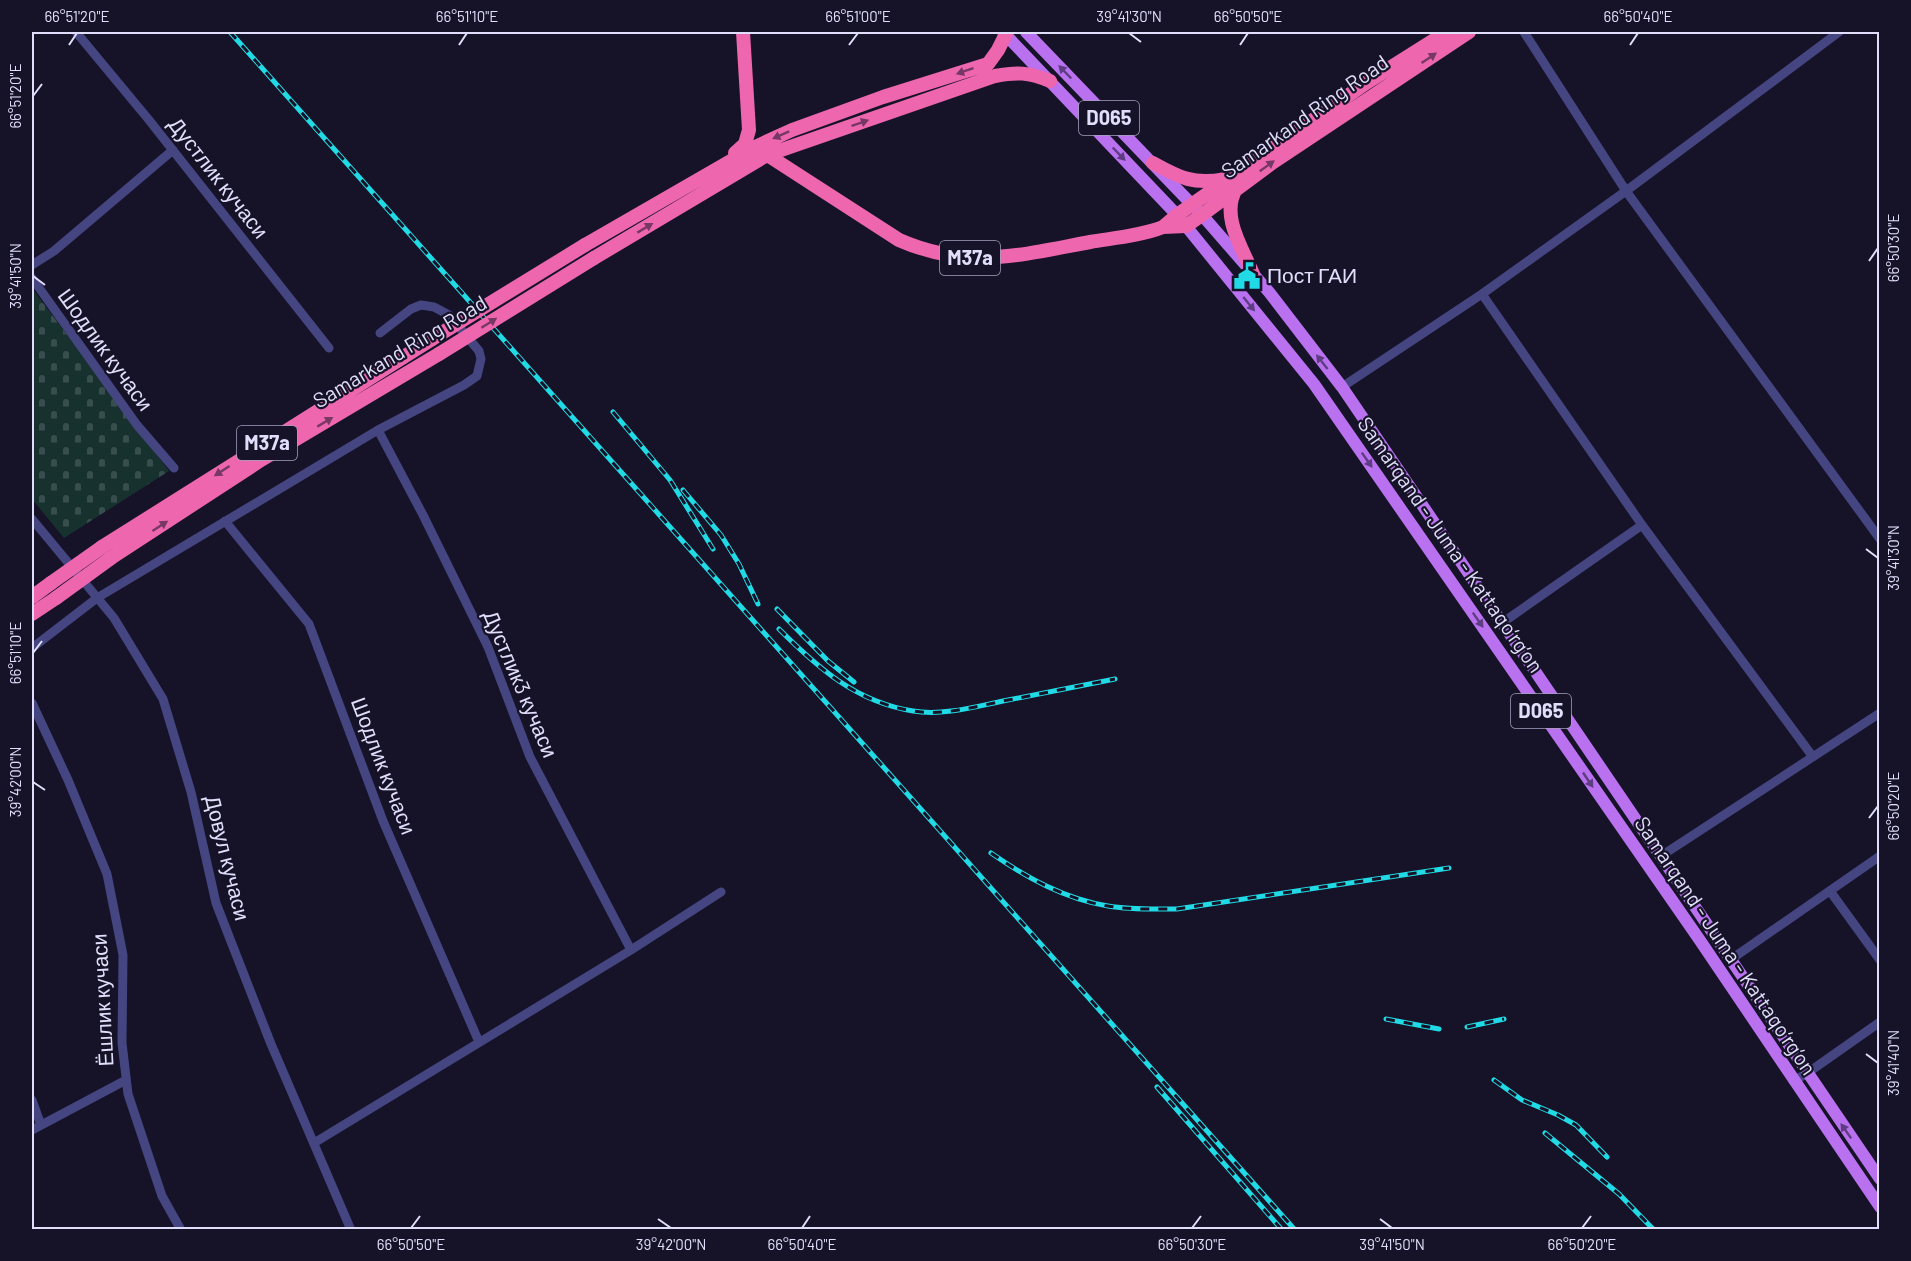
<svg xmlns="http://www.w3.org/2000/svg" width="1911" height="1261" font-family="Barlow,sans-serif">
<defs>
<pattern id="cemetery-stones" width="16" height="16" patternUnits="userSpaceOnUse" patternTransform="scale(1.5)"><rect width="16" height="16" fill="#17312f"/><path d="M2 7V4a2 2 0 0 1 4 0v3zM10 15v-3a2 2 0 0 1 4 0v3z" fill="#384e4e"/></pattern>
</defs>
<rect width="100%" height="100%" fill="#161328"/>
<path fill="url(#cemetery-stones)" d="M32 288 169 471 64 538 32 499Z"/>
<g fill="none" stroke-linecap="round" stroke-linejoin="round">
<path stroke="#444581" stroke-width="9" d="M76 32 149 120 329 348
M1524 32 1626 191 1880 539
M32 265 54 251 173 150
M32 278 137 425 174 468
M1482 294 1642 525 1813 757
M1342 387 1482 294 1626 191 1839 32
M378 430 423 515 488 647 530 757 631 950
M32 519 114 618 163 699 191 792 216 903 271 1044 351 1230
M225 521 309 624 383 821 479 1042
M1502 623 1642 525
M32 648 97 598 378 430 464 385 477 376 481 359 479 351 449 315 434 307 421 305 411 309 380 333
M32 703 68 780 107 874 123 955 122 1043 128 1094 162 1196 181 1230
M1661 856 1880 713
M1830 891 1880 960
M1730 960 1880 856
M1793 1081 1806 1074 1880 1022
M32 1100 41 1125
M32 1130 126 1080
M314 1143 631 950 721 892"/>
<path stroke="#b971ef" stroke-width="12" d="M1003 32 1177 215 1314 384 1699 939 1880 1207
M1026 32 1202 215 1269 292 1342 387 1880 1179"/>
<path stroke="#ed66ae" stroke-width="14" d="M755 147 899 240C967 270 1021 255 1090 242 1114 238 1140 236 1163 227L1186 226 1202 215 1272 163 1469 32
M735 153 745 144 749 130 743 32
M1153 163C1180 178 1194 185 1225 179
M1236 189C1220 216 1243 249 1253 274
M1163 227 1177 215 1366 83 1447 32
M585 245 755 147 792 130 883 97 988 64 998 50 1006 34
M594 258 767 155 995 76C1017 72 1028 72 1050 81
M102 547 432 339
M111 558 261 460 439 354
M32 597 51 583
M32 614 56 598"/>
<defs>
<path id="rail" d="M230 32 1295 1230
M613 412 670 480 713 549
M683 490 721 535 739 564 758 604
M777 609 828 661 854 682
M779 629C818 668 856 702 913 711 942 716 974 707 1003 701 1040 694 1078 686 1115 679
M991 853C1027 878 1065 899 1108 906 1131 910 1154 909 1177 909L1449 868
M1386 1019 1439 1029
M1467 1027 1504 1019
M1494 1080 1522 1100 1558 1115 1576 1125 1607 1157
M1157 1087 1282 1230
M1545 1133 1619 1194 1654 1230"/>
</defs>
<use href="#rail" stroke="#20dbe5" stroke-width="5"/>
<use href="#rail" stroke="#161328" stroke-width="3" stroke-dasharray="9" stroke-linecap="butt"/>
<path stroke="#ed66ae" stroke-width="14" d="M432 339 585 245
M439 354 594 258
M51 583 102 547
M56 598 111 558"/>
</g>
<defs><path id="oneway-solid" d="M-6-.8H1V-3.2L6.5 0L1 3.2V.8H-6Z" transform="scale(1.5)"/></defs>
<g fill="#773864">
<use href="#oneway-solid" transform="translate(1429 58) rotate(-34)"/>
<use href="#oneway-solid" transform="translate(965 71) rotate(161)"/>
<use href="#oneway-solid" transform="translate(860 123) rotate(-19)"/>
<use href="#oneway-solid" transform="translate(781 135) rotate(156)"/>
<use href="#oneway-solid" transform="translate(1267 166) rotate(-36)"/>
<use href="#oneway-solid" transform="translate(645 228) rotate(-31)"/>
<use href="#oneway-solid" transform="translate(489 323) rotate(-32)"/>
<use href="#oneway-solid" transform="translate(325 422) rotate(-31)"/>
<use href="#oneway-solid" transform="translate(222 471) rotate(147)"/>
<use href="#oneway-solid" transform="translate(160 526) rotate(-33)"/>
</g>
<g fill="#5f3d82">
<use href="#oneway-solid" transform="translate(1065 72) rotate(-134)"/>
<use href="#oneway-solid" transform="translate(1119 154) rotate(46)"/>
<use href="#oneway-solid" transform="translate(1249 304) rotate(51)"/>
<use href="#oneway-solid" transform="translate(1322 362) rotate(-128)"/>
<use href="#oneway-solid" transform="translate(1367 460) rotate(55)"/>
<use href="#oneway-solid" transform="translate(1478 620) rotate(55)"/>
<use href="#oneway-solid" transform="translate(1588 780) rotate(56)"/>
<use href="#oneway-solid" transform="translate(1846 1131) rotate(-125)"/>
</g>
<path fill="none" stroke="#e0defb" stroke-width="2" d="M1129 33 1141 42M69 45 77 33M459 45 467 33M849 45 858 33M1240 45 1248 33M1630 45 1638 33M33 96 42 84M1869 261 1878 248M33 276 45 285M1866 549 1878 558M33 653 42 641M33 782 45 790M1869 818 1878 806M1866 1054 1878 1063M658 1219 671 1228M1380 1219 1392 1228M411 1228 420 1216M802 1228 810 1216M1192 1228 1201 1216M1582 1228 1591 1216"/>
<defs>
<symbol id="civic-bare" viewBox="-9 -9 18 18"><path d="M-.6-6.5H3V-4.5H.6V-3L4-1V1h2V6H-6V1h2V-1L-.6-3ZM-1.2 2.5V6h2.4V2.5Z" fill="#20dbe5" stroke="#161328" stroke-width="2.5" paint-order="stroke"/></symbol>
</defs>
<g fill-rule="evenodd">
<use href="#civic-bare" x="1228" y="257" width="38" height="38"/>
</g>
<g text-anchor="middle" stroke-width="4.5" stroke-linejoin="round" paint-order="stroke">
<g fill="#161328" stroke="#a3a1bc" stroke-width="1.5">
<rect x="1079" y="101" width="60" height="34" rx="4.5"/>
<rect x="940" y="241" width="60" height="34" rx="4.5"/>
<rect x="237" y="426" width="60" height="34" rx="4.5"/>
<rect x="1511" y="694" width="60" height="34" rx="4.5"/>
</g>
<g font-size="20" font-weight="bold" fill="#e0defb">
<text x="1109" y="125">D065</text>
<text x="970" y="265">M37a</text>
<text x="267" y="450">M37a</text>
<text x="1541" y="718">D065</text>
</g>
<g font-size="21" fill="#e0defb" stroke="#161328">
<text transform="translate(1305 117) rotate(-35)" y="7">Samarkand Ring Road</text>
<text transform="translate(218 178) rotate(52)" y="7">Дустлик кучаси</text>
<text transform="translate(105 350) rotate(54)" y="7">Шодлик кучаси</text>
<text transform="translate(400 352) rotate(-31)" y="7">Samarkand Ring Road</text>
<text transform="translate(1450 545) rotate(55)" y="7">Samarqand - Juma - Kattaqo‘rg‘on</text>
<text transform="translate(520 684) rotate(67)" y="7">Дустлик3 кучаси</text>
<text transform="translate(383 766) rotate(69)" y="7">Шодлик кучаси</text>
<text transform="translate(227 858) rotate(76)" y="7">Довул кучаси</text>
<text transform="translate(1725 946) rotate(56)" y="7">Samarqand - Juma - Kattaqo‘rg‘on</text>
<text transform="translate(103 1000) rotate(-93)" y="7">Ёшлик кучаси</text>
</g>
<g font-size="21" fill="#e0defb" stroke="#161328" text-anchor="start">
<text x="1267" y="283">Пост ГАИ</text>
</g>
</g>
<rect width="1911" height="1261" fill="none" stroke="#161328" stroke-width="66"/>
<rect x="33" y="33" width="1845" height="1195" fill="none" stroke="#e0defb" stroke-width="2"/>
<g font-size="15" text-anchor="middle" fill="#e0defb">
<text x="77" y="22">66°51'20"E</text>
<text x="467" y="22">66°51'10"E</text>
<text x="858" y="22">66°51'00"E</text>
<text x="1129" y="22">39°41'30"N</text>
<text x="1248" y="22">66°50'50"E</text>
<text x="1638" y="22">66°50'40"E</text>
<text transform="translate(16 96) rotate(-90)" y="5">66°51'20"E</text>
<text transform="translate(1894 248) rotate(-90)" y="5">66°50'30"E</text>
<text transform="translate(16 276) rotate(-90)" y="5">39°41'50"N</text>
<text transform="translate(1894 558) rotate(-90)" y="5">39°41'30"N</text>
<text transform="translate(16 653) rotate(-90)" y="5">66°51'10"E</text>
<text transform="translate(16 782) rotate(-90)" y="5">39°42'00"N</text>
<text transform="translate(1894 806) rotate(-90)" y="5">66°50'20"E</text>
<text transform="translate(1894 1063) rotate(-90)" y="5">39°41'40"N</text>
<text x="411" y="1250">66°50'50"E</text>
<text x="671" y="1250">39°42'00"N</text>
<text x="802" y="1250">66°50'40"E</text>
<text x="1192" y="1250">66°50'30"E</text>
<text x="1392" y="1250">39°41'50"N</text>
<text x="1582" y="1250">66°50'20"E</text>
</g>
</svg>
